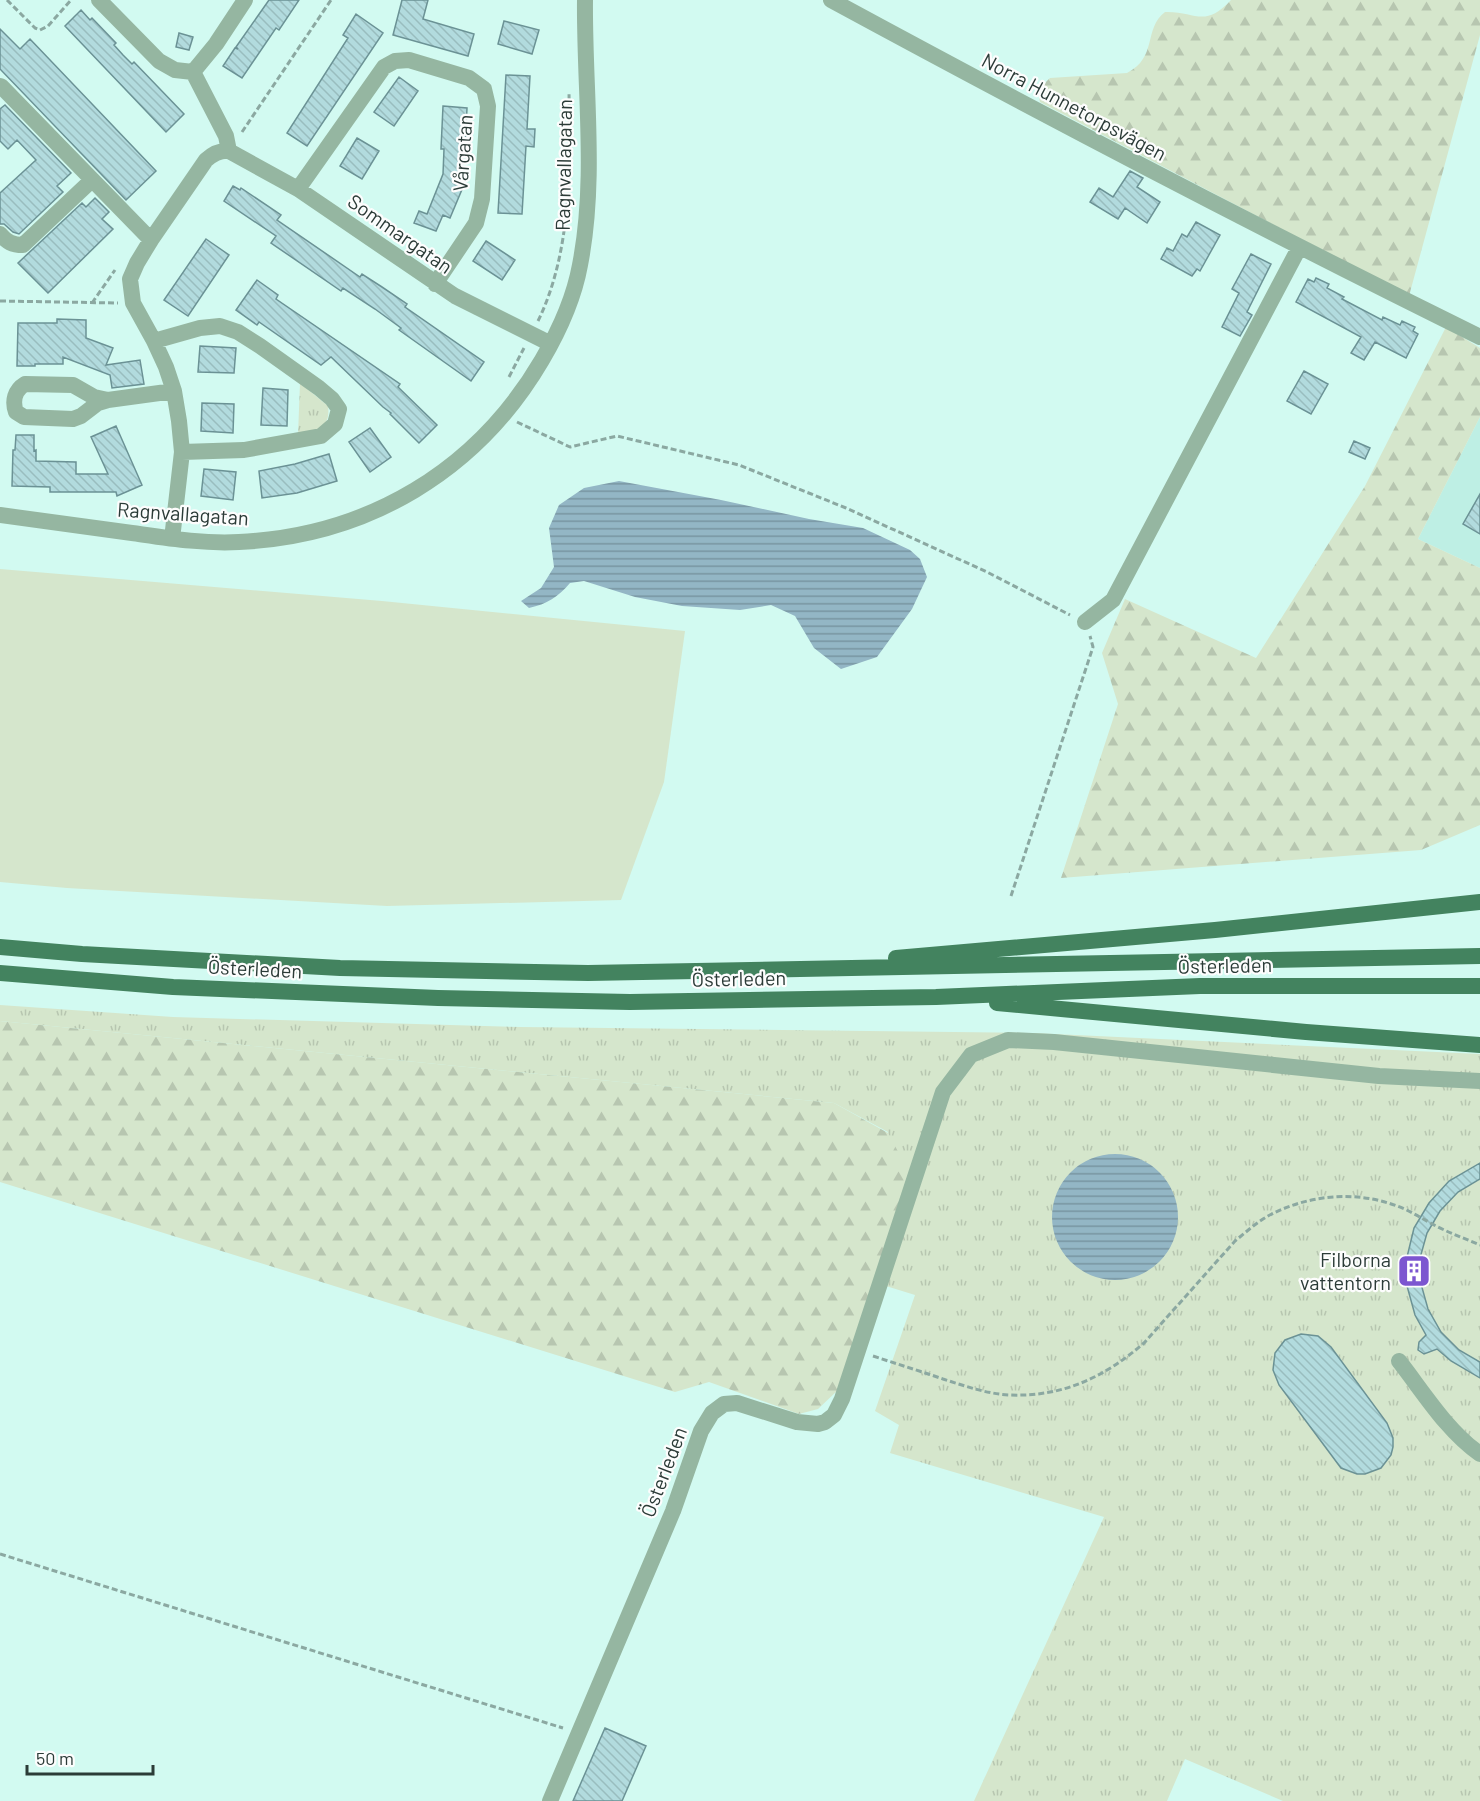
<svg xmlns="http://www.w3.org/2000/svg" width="1480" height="1801" font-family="Barlow,sans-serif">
<defs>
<pattern id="grass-tufts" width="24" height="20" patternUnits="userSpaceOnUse" patternTransform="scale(1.5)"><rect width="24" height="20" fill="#d5e6cc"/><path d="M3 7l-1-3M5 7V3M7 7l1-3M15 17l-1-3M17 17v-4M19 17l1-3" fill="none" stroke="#b7c6b0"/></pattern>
<pattern id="forest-firs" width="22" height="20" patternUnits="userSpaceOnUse" patternTransform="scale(1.5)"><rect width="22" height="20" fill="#d5e6cc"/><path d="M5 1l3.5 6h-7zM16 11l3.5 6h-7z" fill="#b7c6b0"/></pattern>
<pattern id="water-rules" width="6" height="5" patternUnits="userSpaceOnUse" patternTransform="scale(1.5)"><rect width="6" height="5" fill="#93b6c5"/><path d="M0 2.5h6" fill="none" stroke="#7895a1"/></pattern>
<pattern id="building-back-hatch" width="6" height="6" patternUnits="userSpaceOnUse" patternTransform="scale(1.5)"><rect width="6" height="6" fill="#b2dbde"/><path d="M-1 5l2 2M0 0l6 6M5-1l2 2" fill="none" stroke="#99bdbf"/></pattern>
</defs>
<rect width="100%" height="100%" fill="#d2faf1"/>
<path fill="#beefe4" d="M1480 417V568L1418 539Z"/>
<path fill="url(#grass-tufts)" d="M300 383 328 406C331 429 316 430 298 435Z
M0 1005 173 1017 521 1027 1033 1033 1480 1054V1801H1283L1185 1759 1167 1801H974L1104 1517 890 1453 899 1425 875 1411 915 1295 873 1282 888 1132 834 1103 0 1021Z"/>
<path fill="url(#forest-firs)" d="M1231 0H1480V35L1409 296 1040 102C1037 93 1044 83 1050 78L1127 73C1158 57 1143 29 1165 12 1196 11 1204 29 1231 0Z
M1446 327 1480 348V417L1418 539 1480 568V825L1421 850 1061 878 1118 704 1102 653 1125 599 1256 658 1365 486Z
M0 1021 834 1103 888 1133 909 1172 837 1391 818 1409 799 1414 709 1382 675 1392 0 1182Z"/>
<path fill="#d5e6cc" d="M0 569 382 601 685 631 664 782 621 900 387 906 67 888 0 882Z"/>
<path fill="url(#water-rules)" d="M619 481 721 500 809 519 863 528 910 550 920 559 927 577 912 609 877 657 841 669 814 648 795 616 771 605 740 610 682 606 635 597 584 581 570 583C558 597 547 604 529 608L521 601 541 588 554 567 549 528 559 505 584 488Z
M1052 1217a63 63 0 1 1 126 0a63 63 0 1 1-126 0Z"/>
<path fill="url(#building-back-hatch)" stroke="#6b9295" stroke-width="1.5" d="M269 0H299L279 30 276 28 242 78 223 66 235 48 238 49 236 47Z
M402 0H428L423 19 474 34 468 56 393 35Z
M81 10 90 20 92 18 116 43 114 45 123 55 132 64 134 62 184 114 166 132 65 26Z
M356 14 383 33 307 146 287 133 348 38 343 35Z
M504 21 539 30 532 54 498 44Z
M0 29 20 49 30 39 156 171 126 200 0 69Z
M179 33 193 37 189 50 176 47Z
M506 75 530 76 527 129H535L534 147 526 146 522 214 498 213Z
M399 77 418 91 394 126 374 112Z
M5 105 71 173 57 186 63 192 19 234 13 232 4 224H0V193L36 160 17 140 8 149 0 141V109Z
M443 106 467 108 465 150H462L461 186 463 187 450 218 443 215 436 231 414 223 419 211 427 214 443 174 444 149H441Z
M357 138 379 151 362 179 340 166Z
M1130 171 1143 178 1137 187 1160 202 1147 223 1125 208 1118 219 1090 202 1099 188 1113 197Z
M233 186 240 190 241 188 281 215 277 220 360 277 362 274 382 287 407 304 405 307 484 362 471 381 399 330 401 328 375 309 343 288 341 291 271 243 276 236 224 201Z
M95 198 109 212 102 219 113 229 48 293 18 263 82 203 86 207Z
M1196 222 1220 235 1200 271 1197 269 1192 276 1161 259 1167 248 1173 251 1182 234 1187 237Z
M206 239 229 255 188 316 164 300Z
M486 241 515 260 502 280 473 261Z
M1251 254 1271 264 1247 312 1252 315 1240 336 1222 327 1239 293 1232 289Z
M1316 278 1329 284 1327 288 1344 297 1342 299 1382 320 1383 317 1400 325 1402 321 1415 327 1413 331 1418 334 1406 358 1375 342 1364 360 1351 353 1361 337 1296 302 1308 279 1314 282Z
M257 280 278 295 276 299 400 384 398 387 437 425 419 443 390 414 391 413 383 407 331 357 321 365 259 322 257 325 236 310Z
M57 319 86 320V338L113 348 106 365 140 360 144 384 112 388 110 375 63 357V364H35V366H17L18 323H57Z
M200 346 236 348 234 373 198 372Z
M1304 371 1328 384 1311 414 1287 401Z
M263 388 288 390 287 426 261 425Z
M202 403 234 404 233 433 201 431Z
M116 426 142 485 117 496 116 492H50V487L12 486 13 450H15L16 435H34V451L36 450V461L76 462V474H108L91 437Z
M370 428 391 457 370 472 349 442Z
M1354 441 1370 448 1365 459 1349 452Z
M329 454 337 481 297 493 262 498 259 471 295 464Z
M204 469 236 472 233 500 201 496Z
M1480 494V534L1463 524Z
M1480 1163V1179L1458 1192 1440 1211 1427 1233 1420 1258 1421 1284 1428 1309 1441 1332 1459 1350 1480 1362V1378L1451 1361 1437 1349 1424 1354 1418 1350 1419 1342 1426 1335 1415 1315 1407 1286V1257L1414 1228 1429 1203 1449 1181Z
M1301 1334 1318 1336 1331 1347 1387 1423 1393 1438V1447L1391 1455 1381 1468 1365 1474H1357L1341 1468 1279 1385 1273 1370 1275 1353 1285 1340Z
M605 1728 646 1746 622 1801H573Z"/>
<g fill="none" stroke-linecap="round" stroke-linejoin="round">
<path stroke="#8ba8a1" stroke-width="3" stroke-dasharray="6 3" stroke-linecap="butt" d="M7 0 35 28 40 30 48 26 71 0
M242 132 331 0
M0 301 118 303
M92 303 115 270
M538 321C572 251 570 168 569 92
M509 377 524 348
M517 422 570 447 617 436 739 465 846 508 987 572 1070 615
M1011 896 1093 647 1090 636
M873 1356C897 1364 920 1371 943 1379 965 1386 987 1394 1010 1395 1063 1397 1105 1377 1144 1343L1235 1241C1246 1232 1256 1223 1268 1216 1307 1195 1355 1190 1397 1206 1411 1211 1424 1220 1438 1227 1452 1234 1466 1239 1480 1245
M0 1554 563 1728"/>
<path stroke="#95b6a1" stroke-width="16" d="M99 0 159 61 175 70 193 72
M831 0C1045 116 1261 229 1480 337
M193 72 216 44 245 0
M193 72 226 136 229 151
M0 86 2 87 151 240
M298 189 384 67 395 61 409 60 469 78 484 89 488 106 482 199 476 223 435 284
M0 234C7 242 12 245 23 245L92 180
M154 341 200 328 220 326 238 332 260 346 319 388 332 399 339 409 335 424 321 436 244 450 182 452
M108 400 98 403 81 416 73 419 24 417 16 412C12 401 15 390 25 384L73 385 94 397 108 400 174 391
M0 515C44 521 88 527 132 533 167 538 203 544 239 542 368 536 477 471 542 360 559 331 574 298 580 265 597 178 584 88 585 0
M172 539 182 452 179 421 174 391 166 367 154 341 133 303 130 279 137 263 151 240 206 160C213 154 220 150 229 151L298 189 455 296 551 344
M1085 622 1113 600 1299 248
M1399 1361C1424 1393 1447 1431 1480 1454
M550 1801 673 1511 701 1431 712 1413 724 1404 737 1403 797 1422 818 1424 825 1422 834 1415 842 1399 943 1092 971 1055 1008 1040 1054 1042 1379 1076 1480 1081"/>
<path stroke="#43835f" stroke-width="16" d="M0 947 82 954 340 968 588 973 1480 956
M896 958 1215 930 1480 902
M0 973 173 987 438 998 630 1002 936 997 1200 986H1480
M997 1003 1306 1032 1480 1045"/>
</g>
<defs>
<symbol id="building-square" viewBox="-11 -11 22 22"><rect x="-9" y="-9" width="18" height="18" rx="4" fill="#7c56d0" stroke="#fdfdfd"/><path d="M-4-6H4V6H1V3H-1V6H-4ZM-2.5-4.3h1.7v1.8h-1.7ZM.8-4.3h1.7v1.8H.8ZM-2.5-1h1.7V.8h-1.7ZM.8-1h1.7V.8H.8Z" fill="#fff"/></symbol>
</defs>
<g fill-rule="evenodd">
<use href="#building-square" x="1395" y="1252" width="38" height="38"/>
</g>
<g text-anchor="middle" stroke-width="4.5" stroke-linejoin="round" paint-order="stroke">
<g font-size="20" fill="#2b3b37" stroke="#fdfdfd">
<text transform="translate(1074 107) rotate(28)" y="7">Norra Hunnetorpsvägen</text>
<text transform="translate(463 153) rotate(-86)" y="7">Vårgatan</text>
<text transform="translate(564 165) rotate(-89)" y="7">Ragnvallagatan</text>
<text transform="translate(400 234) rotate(35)" y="7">Sommargatan</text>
<text transform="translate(183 514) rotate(4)" y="7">Ragnvallagatan</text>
<text transform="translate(1225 966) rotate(-1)" y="7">Österleden</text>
<text transform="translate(255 969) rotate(3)" y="7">Österleden</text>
<text transform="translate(739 979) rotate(-1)" y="7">Österleden</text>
<text transform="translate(664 1472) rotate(-69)" y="7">Österleden</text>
</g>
<g font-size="20" fill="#2b3b37" stroke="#fdfdfd" text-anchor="end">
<text x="1391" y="1267">Filborna<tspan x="1391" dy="23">vattentorn</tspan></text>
</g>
</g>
<path d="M27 1765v9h126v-9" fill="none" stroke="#2b3b37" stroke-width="3"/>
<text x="36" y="1765" font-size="18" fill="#2b3b37" stroke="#fdfdfd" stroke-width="4.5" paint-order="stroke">50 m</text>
</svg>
